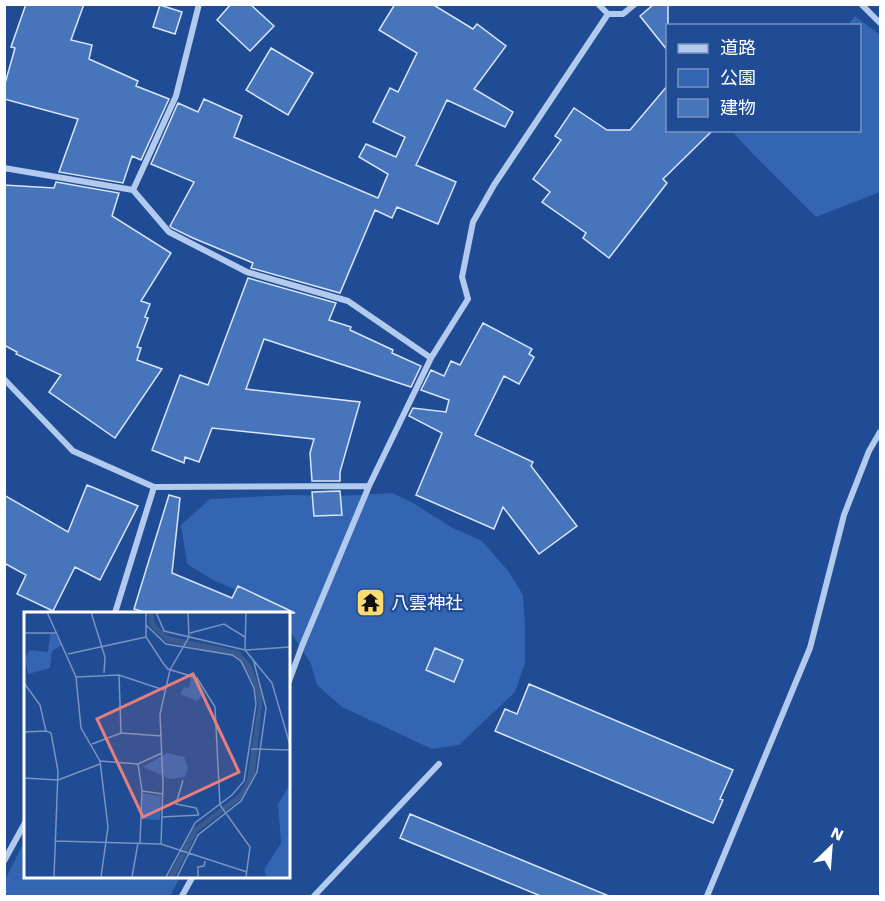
<svg xmlns="http://www.w3.org/2000/svg" width="885" height="901" font-family="'Work Sans','Noto Sans JP',sans-serif">
<rect width="100%" height="100%" fill="#1f4c94"/>
<path fill="#3365b2" d="M855 16 880 35V192L816 217 751 152 732 131 860 130V26L848 25Z
M392 493 413 503 451 527 482 541 509 572 523 595 525 626V663L515 692 459 745 432 749 342 707 317 685 311 664 288 628V613L213 580 187 564 181 525 210 499 292 495 339 496Z
M25 840 26 876H181L170 896H5V880Z"/>
<path fill="#4775bb" stroke="#d8e6fa" stroke-width="1.5" d="M26 4H84L71 40 92 45 89 59 138 81 136 86 169 99 141 160 132 156 123 183 59 172 78 119 4 99V87L15 48 11 47Z
M231 4H250L274 26 250 51 217 20Z
M395 4H432L473 29 477 24 506 46 474 89 513 112 505 127 447 100 416 165 456 182 438 224 397 207 392 218 375 210 340 293 251 268 253 263 193 238 172 228 170 226 194 182 151 164 178 103 198 112 204 99 242 116 234 137 378 198 388 174 359 157 366 144 396 157 405 137 373 122 390 88 398 92 417 53 379 30Z
M654 4H668V51L640 16Z
M160 5 182 12 175 34 153 27Z
M271 48 313 73 288 115 246 90Z
M668 85V130H713L663 179 667 183 609 258 583 238 586 233 542 202 550 192 533 179 561 140 555 136 574 108 607 130H630Z
M56 182 119 193 112 216 171 253 141 301 150 304 145 317 148 318 137 347 141 348 137 360 162 369 115 438 49 392 61 375 16 354 17 352 4 345V185L54 188Z
M248 278 336 303 329 320 351 327 350 330 393 350 392 353 421 366 411 387 264 339 246 389 360 402 340 472V481H312L310 453 314 439 212 428 199 462 185 457 184 463 152 450 180 375 208 385Z
M483 323 532 349 529 354 534 357 519 384 504 376 475 435 533 462 531 466 577 526 539 554 503 507 494 529 416 495 442 433 409 416 413 408 446 412 449 400 421 390 431 370 444 376 451 361 460 365Z
M87 485 138 506 100 580 75 567 53 611 17 594 26 575 4 563V495L68 532Z
M340 491 342 515 314 516 312 492Z
M169 495 180 498 172 573 232 598 238 586 295 613H148L134 609Z
M435 648 463 660 454 682 426 670Z
M529 684 733 770 720 799 723 800 713 823 495 731 505 709 517 714Z
M410 814 609 896V897H543L400 838Z"/>
<g fill="none" stroke-linecap="round" stroke-linejoin="round">
<path stroke="#b2caee" stroke-width="6" d="M598 4 608 14H623L635 4
M861 4 880 23
M4 168 133 190 176 96 199 4
M133 190 169 232 247 272 348 301 431 358
M4 379 73 451 154 487 369 486
M115 613 154 487
M288 684 302 646 369 486 431 358 468 299 462 277 473 222 494 185 608 14
M4 861 26 821
M182 896 193 876
M314 896 439 764
M707 896 810 648 844 515 869 451 880 432"/>
</g>
<defs>
<symbol id="temple-square" viewBox="-11 -11 22 22"><rect x="-9" y="-9" width="18" height="18" rx="4" fill="#fcdb72" stroke="#1f4c94"/><path d="M0-6L5-2H3V0L6.5 2.5H4V6H1.5V3h-3V6H-4V2.5H-6.5L-3 0V-2H-5Z" fill="#111"/></symbol>
</defs>
<g fill-rule="evenodd">
<use href="#temple-square" x="354" y="586" width="33" height="33"/>
</g>
<g text-anchor="middle" stroke-width="4.5" stroke-linejoin="round" paint-order="stroke">
<g font-size="18" fill="#fff" stroke="#1f4c94" text-anchor="start">
<text x="391" y="609">八雲神社</text>
</g>
</g>
<g transform="translate(24 612)">
<rect width="266" height="266" fill="#1f4c94"/>
<path d="M26 22H31L38 33 28 39 26 56 4 62 1 46 6 38 24 40ZM167 65 172 66 180 81 173 89 156 82 160 75 165 76ZM143 141 160 145 164 156 161 165 146 167 119 155ZM265 174V265H243L240 258 257 231 254 192ZM119 181 137 184 136 208 118 207Z" fill="#3365b2"/>
<path d="M124 0H129L131 12 144 24 215 39 227 53 239 84 231 161 217 187 173 220 151 265H144L169 217 215 182 223 168 234 93 230 72 213 45 143 30 126 14Z" fill="#3a5b90"/>
<path fill="none" stroke="#7994bf" stroke-width="1.5" d="M23 0 52 65 57 116 76 149 84 215 77 265M67 0 81 45 80 61M122 0V25L139 51 144 57 173 66 191 95 196 193 226 235 222 265M132 0 140 19 221 38 248 71 266 133M122 13 142 32 208 43 217 49 230 76 232 92 220 169 208 183 171 211 142 265M0 21H32M166 21 200 12 221 25M221 38 222 0M222 38 266 35M44 42 122 25M52 65 95 63 140 78M0 71 16 93 22 119 27 121 34 159 30 265M0 120 22 119M97 121 138 124M68 132 97 121 95 63M227 137 266 138M76 149 114 152 138 141M114 152 118 179 116 231M0 166 34 168 76 152M159 168 152 192 172 196 175 203M118 179 139 182M138 205 175 203M32 229 137 232 223 260M137 232 139 173 136 102 146 58 165 25 164 0M108 265 114 231M153 265 174 223 217 189 233 160 242 96 229 47M174 265V255L180 254 181 249"/>
<path fill="#e67e7e" fill-opacity="0.15" stroke="#e67e7e" stroke-width="3" d="M169 62 215 160 119 205 73 107Z"/>
<rect width="266" height="266" fill="none" stroke="#fff" stroke-width="3"/>
</g>
<rect width="885" height="901" fill="none" stroke="#ffffff" stroke-width="12"/>
<rect x="666" y="24" width="195" height="108" fill="#1f4c94" stroke="#7994bf" stroke-width="1.5"/>
<rect x="678" y="44" width="30" height="9" fill="#b2caee" stroke="#7994bf" stroke-width="1.5"/>
<text x="720" y="54" font-size="18" fill="#ffffff">道路</text>
<rect x="678" y="69" width="30" height="18" fill="#3365b2" stroke="#7994bf" stroke-width="1.5"/>
<text x="720" y="84" font-size="18" fill="#ffffff">公園</text>
<rect x="678" y="99" width="30" height="18" fill="#4775bb" stroke="#7994bf" stroke-width="1.5"/>
<text x="720" y="114" font-size="18" fill="#ffffff">建物</text>
<g transform="translate(831 847) rotate(25)" stroke="#1f4c94" stroke-width="4.5" paint-order="stroke">
<path d="M0-4.5L10 22L0 15L-10 22Z" fill="#ffffff"/>
<text y="-9" font-size="16" font-weight="bold" text-anchor="middle" fill="#ffffff">N</text>
</g>
</svg>
